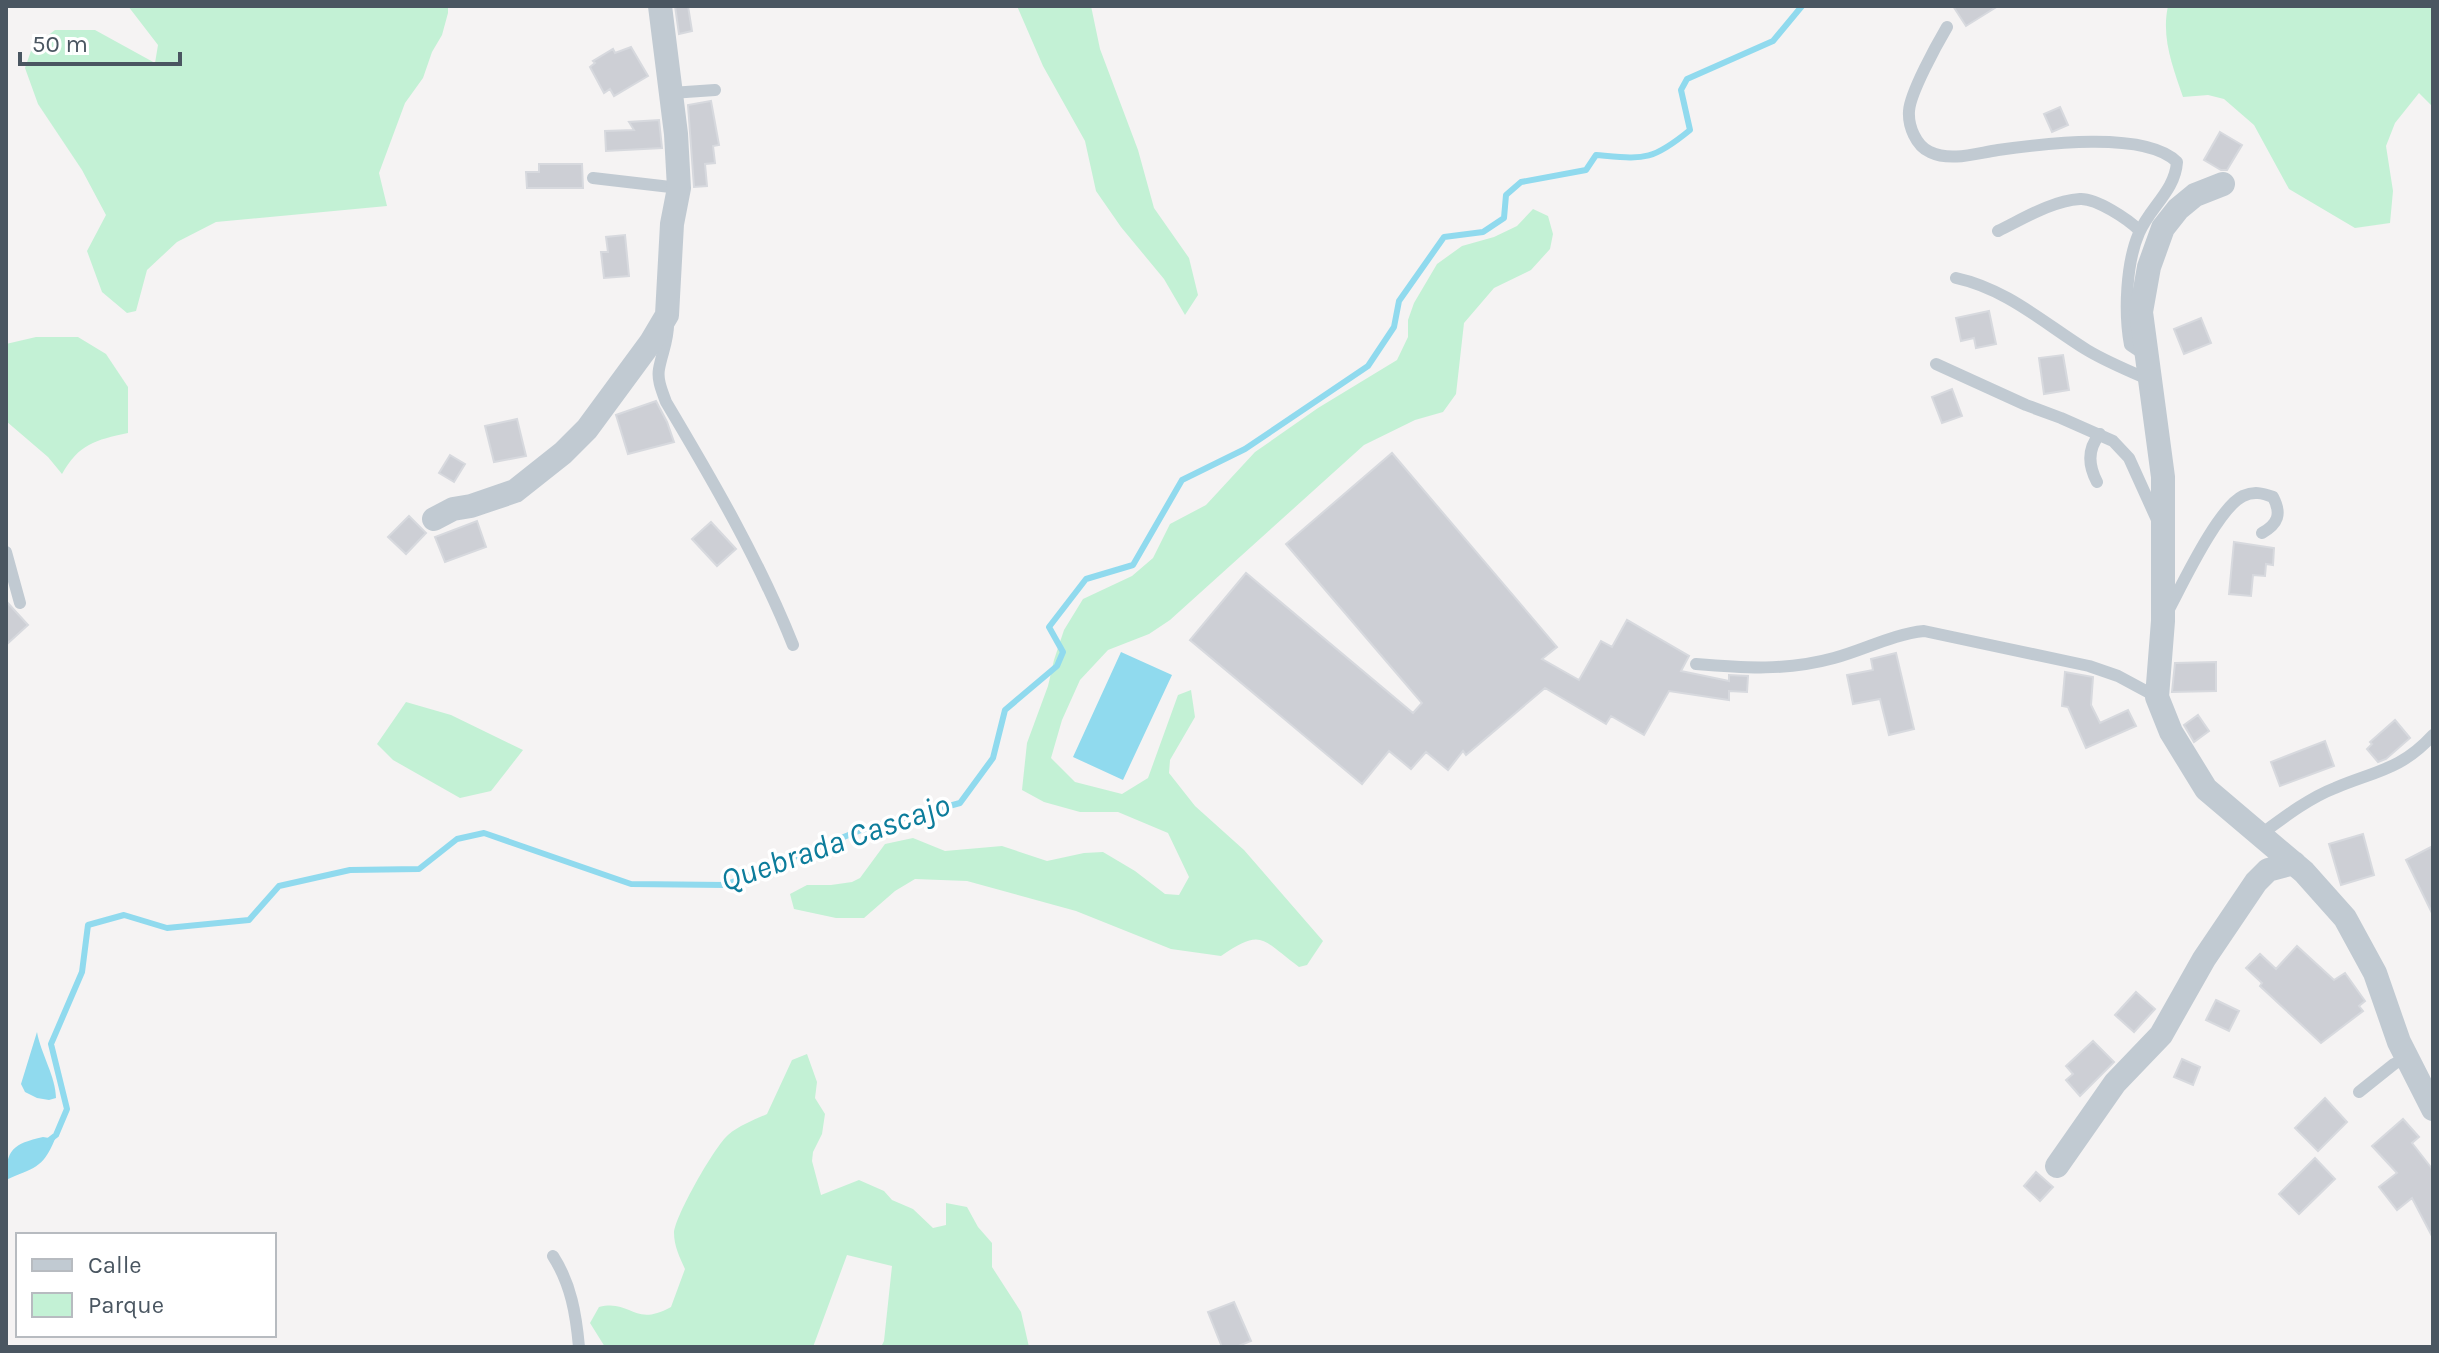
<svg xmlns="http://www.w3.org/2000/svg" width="2439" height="1353" font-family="Karla,sans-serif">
<rect width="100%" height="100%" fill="#f5f3f3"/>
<path fill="#c3f1d5" d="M128 6H448V13L442 35 432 52 423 78 405 103 379 173 387 206 216 222 177 242 147 270 136 311 127 313 102 292 87 251 106 215 82 170 38 104 25 68 32 48 55 30H95L155 63 158 45Z
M1017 6H1091L1100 49 1138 150 1154 208 1189 258 1198 295 1185 315 1164 279 1121 227 1096 191 1085 141 1043 66Z
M2168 6H2433V107L2419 93 2395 123 2386 146 2393 191 2390 223 2355 228 2289 189 2254 125 2224 99 2208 95 2183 97C2173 67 2161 38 2168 6Z
M1533 209 1548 216 1553 234 1550 249 1531 270 1494 288 1464 323 1456 394 1443 412 1415 420 1364 445 1170 620 1149 634 1108 650 1080 680 1062 720 1051 758 1075 782 1122 794 1148 778 1178 695 1191 690 1195 717 1170 760 1169 773 1195 806 1244 850 1323 941 1307 965 1299 967C1262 940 1263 927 1221 956L1171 949 1076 911 967 881 915 879 895 891 864 918H836L794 909 790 894 807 885H831L852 882 860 878 885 844 913 838 945 851 1002 846 1047 861 1084 853 1103 852 1135 871 1165 894 1179 895 1189 877 1168 833 1118 812H1080L1044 802 1022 790 1027 743 1048 686 1054 660 1064 630 1083 599 1132 576 1153 558 1170 524 1206 505 1255 452 1318 408 1397 360 1408 337V320L1414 303 1437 264 1462 246 1494 237 1517 226Z
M36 337H78L106 354 128 387V433C95 440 79 444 62 474L48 457 6 421V344Z
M406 702 451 715 523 750 491 791 460 798 393 760 377 744Z
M807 1054 817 1082 815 1098 825 1114 822 1134 813 1152 812 1161 821 1195 859 1180 884 1191 892 1200 913 1209 933 1228 946 1225V1203L967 1207 978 1227 992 1243V1267L1021 1312 1029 1347H881L884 1341 892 1266 847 1255 813 1347H605L590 1323 599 1307C632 1299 633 1328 671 1307L685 1269C680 1258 674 1246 674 1233 675 1216 715 1146 728 1135 740 1125 754 1120 767 1114L792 1060Z"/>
<path fill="#90daee" d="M1121 652 1172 675 1123 780 1073 757Z
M37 1032C41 1054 56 1077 56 1098L49 1100 37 1098 25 1092 21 1084Z
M43 1137 55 1139C42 1170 34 1167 6 1180 6 1149 13 1144 43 1137Z"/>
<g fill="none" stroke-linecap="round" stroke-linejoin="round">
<path stroke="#90daee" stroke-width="6" d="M47 1142 56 1135 67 1109 51 1044 82 972 88 925 124 915 167 928 249 920 279 886 350 870 419 869 457 839 484 833 631 884 725 885 861 830 960 803 993 758 1005 710 1057 666 1063 652 1049 627 1086 579 1133 565 1182 480 1245 449 1368 366 1394 327 1399 301 1444 237 1483 232 1504 218 1506 195 1521 182 1586 170 1596 155C1644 159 1651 162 1690 130L1681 90 1687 79 1773 41 1802 6"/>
</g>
<path fill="#cdcfd5" stroke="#d7d9de" stroke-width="2" d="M675 6H688L692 31 679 34Z
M1953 6H1998L1966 26Z
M631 47 648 76 614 96 610 89 604 93 590 67 595 63 593 61 613 49 615 53Z
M711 101 719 145 713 146 715 163 705 164 707 186 694 187 688 105Z
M2060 107 2068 125 2052 132 2044 114Z
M659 120 662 148 606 151 605 131 634 130 629 122Z
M2220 132 2242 145 2227 170H2221L2204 160Z
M539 164H582L583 188H527L526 172H539Z
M625 235 629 276 604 278 601 252H608L606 237Z
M1989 311 1996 344 1976 348 1974 338 1961 341 1956 318Z
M2201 318 2211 343 2184 354 2174 329Z
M2063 355 2069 390 2044 394 2039 358Z
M1952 389 1962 416 1942 423 1932 397Z
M656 401 667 422 674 442 628 454 616 415Z
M517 419 526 456 494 462 485 426Z
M1392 453 1557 647 1542 659 1579 680 1601 641 1612 647 1627 620 1689 656 1681 671 1729 681V675L1748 676 1747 692 1729 691V700L1669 691 1644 735 1611 716 1606 724 1545 688 1466 755 1463 751 1448 770 1426 752 1411 769 1389 751 1362 784 1190 640 1246 573 1413 713 1422 703 1286 544Z
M450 455 465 464 454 482 439 473Z
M409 516 426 533 406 554 388 537Z
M477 521 486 547 445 562 435 537Z
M711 522 736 549 717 566 692 539Z
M2234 542 2274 548 2273 565 2266 564 2265 576 2253 575 2251 596 2229 594Z
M6 601 28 625 6 645Z
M1896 653 1914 729 1889 735 1880 699 1853 704 1847 675 1873 670 1871 659Z
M2216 662V691L2172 692 2175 663Z
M2065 672 2093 677 2091 705 2100 723 2128 710 2136 726 2086 748 2068 707 2062 706Z
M2198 715 2209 731 2194 742 2184 725Z
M2395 720 2410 738 2386 759 2378 762 2367 749 2372 744 2370 742Z
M2325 741 2334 766 2280 786 2271 762Z
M2363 834 2374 875 2341 885 2329 844Z
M2433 846V915L2406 860Z
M2297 946 2334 980 2345 973 2365 1001 2359 1006 2363 1011 2321 1043 2260 986 2262 983 2246 968 2260 954 2276 969Z
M2136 992 2155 1009 2134 1032 2115 1015Z
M2216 1000 2239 1011 2229 1031 2206 1020Z
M2093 1041 2114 1062 2080 1096 2066 1080 2073 1074 2066 1066Z
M2182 1059 2200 1067 2193 1085 2174 1077Z
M2325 1098 2347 1122 2318 1151 2295 1128Z
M2403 1119 2419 1137 2412 1143 2433 1170V1238L2412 1198 2397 1210 2379 1187 2397 1173 2372 1146Z
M2315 1158 2335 1179 2299 1214 2279 1194Z
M2036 1172 2053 1187 2040 1201 2024 1186Z
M1234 1302 1251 1341 1236 1347H1222L1208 1312Z"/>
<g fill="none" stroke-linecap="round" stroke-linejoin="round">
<path stroke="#c1cad2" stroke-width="12" d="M1947 27C1937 44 1910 93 1909 111 1908 126 1916 146 1930 152 1951 162 1977 153 1998 150 2041 144 2145 130 2177 162 2175 191 2150 207 2139 233 2126 263 2124 313 2130 345L2145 355
M671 93 715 90
M593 178 679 188
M1998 231C2023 219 2051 201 2080 199 2096 198 2128 219 2140 231
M1956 278C2007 289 2045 324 2087 350 2107 362 2129 371 2150 380
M668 322C669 339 662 352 659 369 657 380 662 391 666 402 713 481 759 560 793 645
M1936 364 2026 405 2061 418 2113 441 2129 458 2158 522
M2097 482C2088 465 2087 449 2100 434
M6 552 20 603
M2168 611C2182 585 2218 508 2243 496 2254 491 2262 493 2273 497 2282 514 2278 524 2262 533
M1696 664C1744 668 1787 671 1834 658 1864 650 1893 634 1924 631L2089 666 2118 676 2157 697
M2260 835C2283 818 2309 798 2335 788 2375 771 2401 770 2433 735
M2359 1092 2394 1064 2406 1058
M553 1256C571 1284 576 1314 579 1347"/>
<path stroke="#c1cad2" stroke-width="24" d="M2223 184 2195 195 2178 209 2163 228 2149 267 2141 312 2163 477V621L2157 697 2171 732 2206 789 2304 872 2345 918 2375 973 2399 1042 2433 1109
M434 519 453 509 471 506 515 491 563 453 587 429 651 342 667 315 672 224 679 188 676 134 660 6
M2057 1166 2115 1083 2161 1035 2204 959 2256 882 2268 870 2294 863"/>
</g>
<g text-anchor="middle" stroke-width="7" stroke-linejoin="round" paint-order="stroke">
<g font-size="32" font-style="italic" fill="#0c7c9b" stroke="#fff">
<text transform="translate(835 842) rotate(-19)" y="11">Quebrada Cascajo</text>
</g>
</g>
<rect width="2439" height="1353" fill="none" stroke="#4a5661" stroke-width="16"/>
<rect x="16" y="1233" width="260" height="104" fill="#ffffff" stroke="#b7bbc0" stroke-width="2"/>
<rect x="32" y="1259" width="40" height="12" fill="#c1cad2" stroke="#b7bbc0" stroke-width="2"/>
<text x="88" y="1273" font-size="24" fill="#4a5661">Calle</text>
<rect x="32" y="1293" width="40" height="24" fill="#c3f1d5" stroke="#b7bbc0" stroke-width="2"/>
<text x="88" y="1313" font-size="24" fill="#4a5661">Parque</text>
<path d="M20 52v12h160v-12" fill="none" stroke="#4a5661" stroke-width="4"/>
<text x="32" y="52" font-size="24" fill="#4a5661" stroke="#ffffff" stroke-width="6" paint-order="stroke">50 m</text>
</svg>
